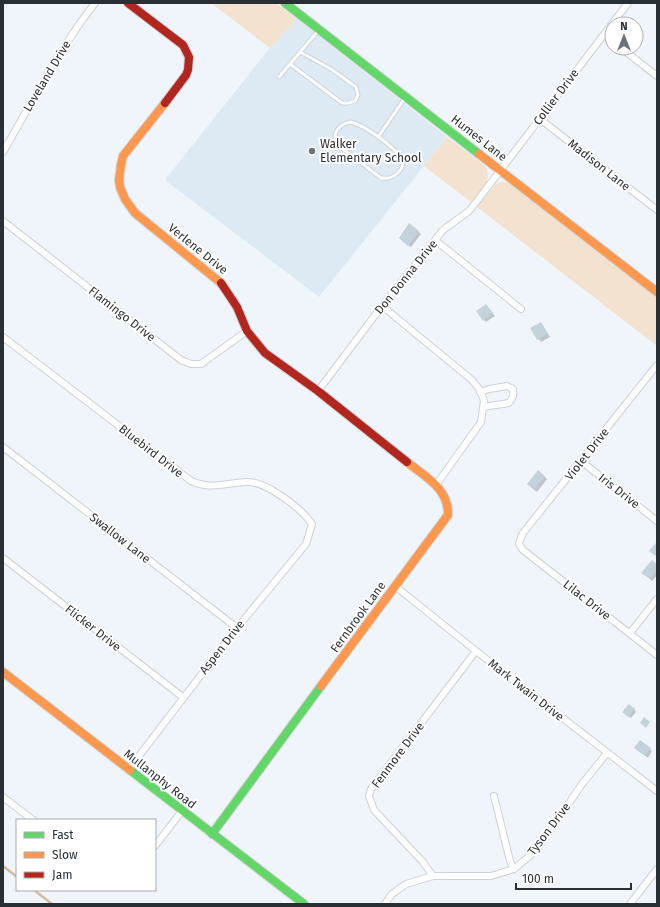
<svg xmlns="http://www.w3.org/2000/svg" width="660" height="907" font-family="'Fira Sans',sans-serif">
<rect width="100%" height="100%" fill="#eff5fa"/>
<path fill="#ddeaf4" d="M297 19 447 137 319 297 165 180 270 48Z"/>
<path fill="#f3e2cf" d="M211 3H276L297 19 270 48Z
M447 137 484 165C495 179 480 191 471 202L424 166Z
M501 182H506L511 185 657 296V346L477 207 496 184Z"/>
<path fill="#0003" d="M409 224 421 234 411 247 402 241Z
M486 305 495 316 486 322 484 320Z
M541 323 550 337 541 342 532 329Z
M538 471 547 479 537 492 530 486Z
M657 565V575L652 581 645 575Z
M634 709 636 712 631 718 626 714Z
M640 741 652 751 648 758 638 750Z"/>
<g fill="none" stroke-linecap="round" stroke-linejoin="round">
<path stroke="#d9ba99" stroke-width="2.5" d="M3 866 17 877
M34 890 52 904"/>
</g>
<path fill="#c4d2dc" d="M409 223 419 231 408 246 399 238Z
M486 304 493 313 483 321 476 311Z
M541 322 548 334 537 340 530 328Z
M538 470 545 476 534 490 527 484Z
M656 543 657 544V557L649 551Z
M652 560 657 564V570L650 579 641 573Z
M629 704 635 709 628 717 622 712Z
M644 717 650 722 646 728 640 723Z
M640 740 651 748 645 756 634 748Z"/>
<g fill="none" stroke-linecap="round" stroke-linejoin="round">
<defs>
<path id="lane" d="M290 64 342 103H349L355 101 358 95 356 87 331 69 300 52
M279 77 318 31
M351 122C368 127 391 145 402 158 406 170 393 180 381 178L339 146C330 135 338 124 351 122Z
M378 137 405 98"/>
<path id="street" d="M612 24 628 3
M604 35 612 41
M621 48 657 76
M540 119 657 210
M3 152 55 61 80 23 95 3
M3 221 181 360 191 364H201L247 331
M435 240 521 309
M382 306 472 380 480 390 484 401 481 422 436 485
M3 337 191 481C211 490 225 483 246 482 265 480 302 509 312 524L306 544 237 628 129 769
M657 365 523 533 521 537 519 544 523 550 657 655
M318 391 382 306 443 230 469 211 477 201 612 24
M480 392 489 389 507 386 513 389C514 395 513 398 509 403L483 407
M3 447 237 628
M581 461 657 521
M3 558 184 698
M395 586 476 651 657 791
M630 633 657 599
M494 796 510 861 514 869
M3 797 33 820
M155 846 182 811
M433 876 423 862 374 810 369 796 371 789 476 651
M385 904 392 894 406 884 433 876H491L514 869 532 854 548 834 582 784 607 753
M630 904 657 869"/>
<path id="fast" d="M285 3 479 154
M130 770 304 904
M212 834 321 686"/>
<path id="slow" d="M165 103 123 156 121 165 119 180 120 187 125 199 135 213 221 283
M479 154 657 292
M3 672 130 770
M321 686 448 515C449 489 426 477 407 462"/>
<path id="jam" d="M128 3 183 45 189 57 188 70 186 75 165 103
M221 283 237 307 247 331 265 353 318 391 407 462"/>
</defs>
<use href="#lane" stroke="#ccd2d7" stroke-width="5"/>
<use href="#street" stroke="#ccd2d7" stroke-width="8"/>
<use href="#fast" stroke="#ccd2d7" stroke-width="10"/>
<use href="#slow" stroke="#ccd2d7" stroke-width="10"/>
<use href="#jam" stroke="#ccd2d7" stroke-width="10"/>
<use href="#lane" stroke="#fdfefe" stroke-width="3"/>
<use href="#street" stroke="#fdfefe" stroke-width="6"/>
<use href="#fast" stroke="#63d668" stroke-width="8"/>
<use href="#slow" stroke="#ff974d" stroke-width="8"/>
<use href="#jam" stroke="#b3261e" stroke-width="8"/>
</g>
<circle fill="#6e757a" stroke="#fff" stroke-width="1.5" cx="312" cy="151" r="4"/>
<g text-anchor="middle" stroke-width="4" stroke-linejoin="round" paint-order="stroke">
<g font-size="12" fill="#293035" stroke="#fff">
<text transform="translate(47 76) rotate(-59)" y="4">Loveland Drive</text>
<text transform="translate(556 97) rotate(-53)" y="4">Collier Drive</text>
<text transform="translate(479 138) rotate(38)" y="4">Humes Lane</text>
<text transform="translate(599 165) rotate(38)" y="4">Madison Lane</text>
<text transform="translate(198 249) rotate(39)" y="4">Verlene Drive</text>
<text transform="translate(406 277) rotate(-51)" y="4">Don Donna Drive</text>
<text transform="translate(122 314) rotate(38)" y="4">Flamingo Drive</text>
<text transform="translate(151 451) rotate(38)" y="4">Bluebird Drive</text>
<text transform="translate(587 454) rotate(-52)" y="4">Violet Drive</text>
<text transform="translate(619 491) rotate(38)" y="4">Iris Drive</text>
<text transform="translate(120 538) rotate(38)" y="4">Swallow Lane</text>
<text transform="translate(587 600) rotate(38)" y="4">Lilac Drive</text>
<text transform="translate(358 617) rotate(-54)" y="4">Fernbrook Lane</text>
<text transform="translate(93 628) rotate(38)" y="4">Flicker Drive</text>
<text transform="translate(222 647) rotate(-52)" y="4">Aspen Drive</text>
<text transform="translate(526 690) rotate(38)" y="4">Mark Twain Drive</text>
<text transform="translate(398 755) rotate(-53)" y="4">Fenmore Drive</text>
<text transform="translate(160 779) rotate(38)" y="4">Mullanphy Road</text>
<text transform="translate(549 829) rotate(-53)" y="4">Tyson Drive</text>
</g>
<g font-size="12" fill="#293035" stroke="#fff" text-anchor="start">
<text x="320" y="148">Walker<tspan x="320" dy="14">Elementary School</tspan></text>
</g>
</g>
<rect width="660" height="907" fill="none" stroke="#293035" stroke-width="8"/>
<rect x="16" y="819" width="140" height="72" fill="#ffffff" stroke="#a9acae"/>
<rect x="24" y="832" width="20" height="6" fill="#63d668" stroke="#a9acae"/>
<text x="52" y="839" font-size="12" fill="#293035">Fast</text>
<rect x="24" y="852" width="20" height="6" fill="#ff974d" stroke="#a9acae"/>
<text x="52" y="859" font-size="12" fill="#293035">Slow</text>
<rect x="24" y="872" width="20" height="6" fill="#b3261e" stroke="#a9acae"/>
<text x="52" y="879" font-size="12" fill="#293035">Jam</text>
<g transform="translate(624 36)"><circle r="19" fill="#ffffff" stroke="#a9acae"/>
<path d="M0-3L7 15L0 10L-7 15Z" fill="#6e757a"/>
<text y="-6" font-size="11" font-weight="bold" text-anchor="middle" fill="#293035">N</text>
</g>
<path d="M516 883v6h115v-6" fill="none" stroke="#293035" stroke-width="2"/>
<text x="522" y="883" font-size="12" fill="#293035" stroke="#ffffff" stroke-width="3" paint-order="stroke">100 m</text>
</svg>
